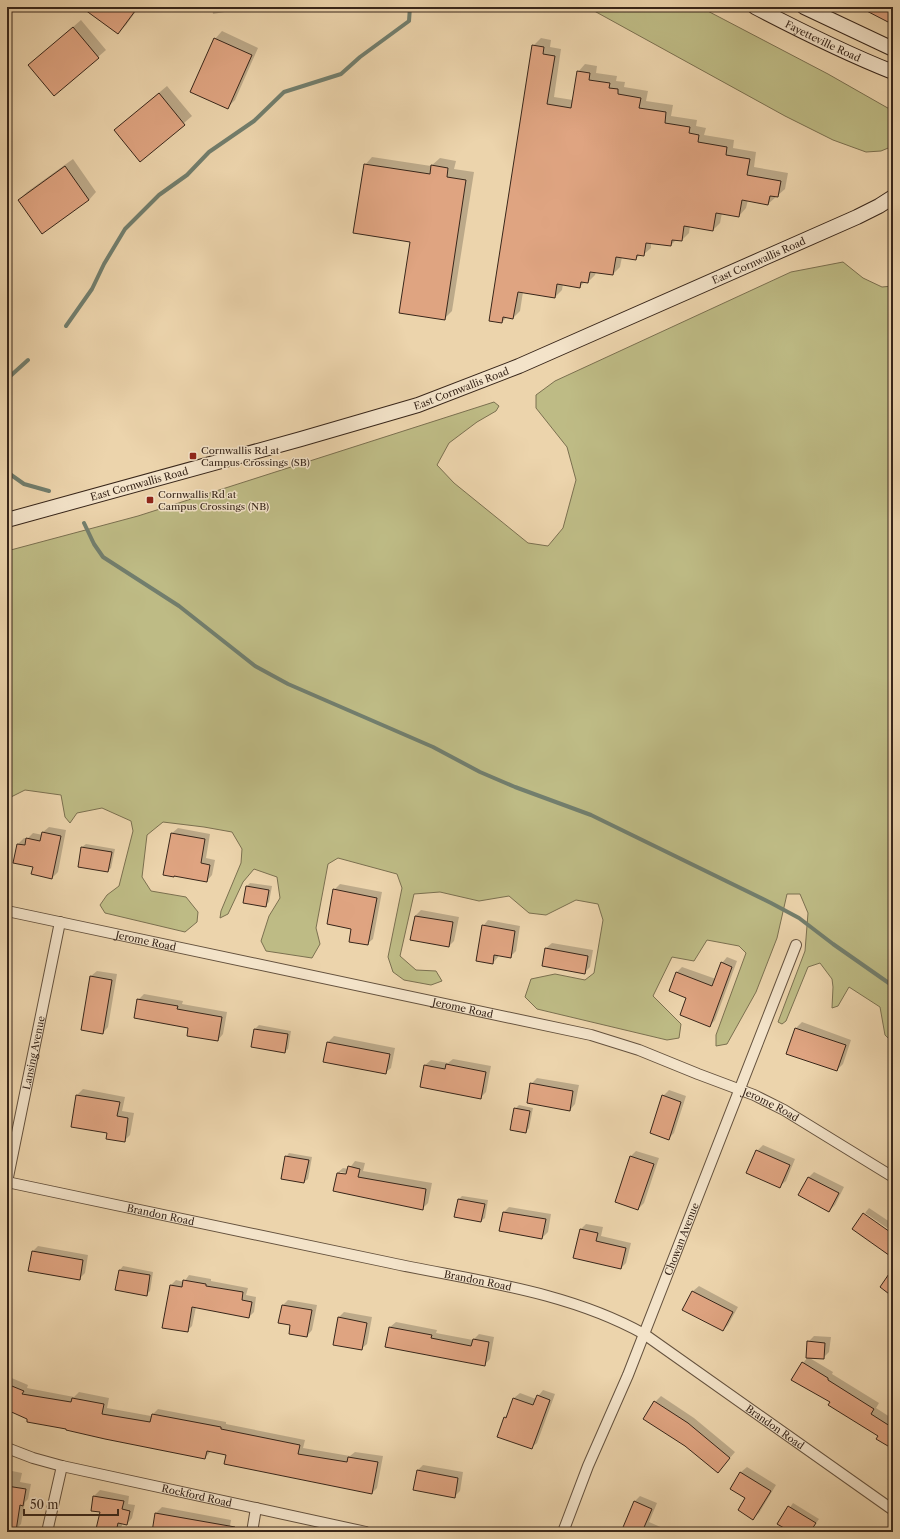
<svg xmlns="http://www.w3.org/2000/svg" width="900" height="1539" font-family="'Libre Caslon Text',serif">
<rect width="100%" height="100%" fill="#ecd4ac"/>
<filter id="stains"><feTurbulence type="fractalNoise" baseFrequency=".005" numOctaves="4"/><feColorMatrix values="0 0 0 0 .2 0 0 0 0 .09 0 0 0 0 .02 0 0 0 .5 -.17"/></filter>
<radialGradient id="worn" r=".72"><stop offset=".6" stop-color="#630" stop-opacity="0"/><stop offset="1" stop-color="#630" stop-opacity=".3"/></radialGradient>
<path fill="#bebb85" stroke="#7b7050" d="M587 7H700L828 74 893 111V146L881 151 866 152 833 140 785 116Z
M843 262 863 278 882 287 893 286V1043L885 1035 880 1007 849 987 838 1006 832 1008 833 987 832 979 820 963 808 967 786 1021 782 1024 778 1022 805 951 808 913 800 894H787L777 938 756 992 727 1044 716 1046V1035L746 953 739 946 707 940 694 961 672 957 653 996 681 1024 679 1038 667 1040 537 1009 525 997 531 979 555 974 585 980 594 973 603 920 598 904 576 900 546 915 529 913 509 896 479 901 440 892 414 894 400 956 416 970 436 971 442 981 431 985 404 980 393 972 388 957 402 888 397 874 338 858 328 864 316 928 320 944 312 958 266 951 261 941 269 916 280 898 277 877 254 869 243 882 228 914 220 918 221 911 241 863 242 849 232 832 204 827 163 822 147 835 142 877 151 891 186 897 198 912 197 922 185 932 105 913 100 905 107 895 119 886 133 831 131 821 102 808 77 813 70 823 65 817 61 795 25 790 7 799V551L138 516 494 402 499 406 496 411 477 422 449 443 437 465 454 483 528 543 548 546 563 528 576 480 567 447 536 408V395L555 381 791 272Z"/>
<path fill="#0003" fill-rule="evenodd" d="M83 7H139L126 25 118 33Z
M212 7H253L213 14Z
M81 20 106 50 98 57 29 65Z
M222 31 258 48 235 100 227 108 215 39Z
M541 38 551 40 550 47 561 49 554 97 573 100 578 72 585 64 597 66 596 73 617 76 616 81 625 82 624 87 648 91 646 101 673 105 671 116 697 120 696 126 706 128 704 135 734 140 733 148 756 152 754 167 788 173 785 189 768 204 748 200 746 208 739 216 722 213 720 223 713 230 690 226 689 233 682 240 677 239 671 245 651 242V248L643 255H640L635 259 622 257 620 267 613 274 596 272 595 275 588 282H585L579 287 563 284 562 290 555 297 523 292 520 311 513 318 507 317 502 322 533 46Z
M167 86 192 116 140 161 115 130Z
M7 121 10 123 7 130Z
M372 157 431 166 440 158 456 161 454 169 474 172 452 311 444 319 411 241 365 165Z
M73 159 96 192 89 200H19L27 192Z
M49 827 66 830 58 872 52 878 34 866 18 844 24 838 27 839 33 833 43 835V832Z
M178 828 210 834 206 858 215 860 212 875 207 881 172 833Z
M86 844 115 849 111 868 108 871 79 866 82 847Z
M250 883 272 886 269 902 265 906 247 886Z
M340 884 382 892 373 939 367 944 352 928 334 890Z
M421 910 459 917 454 941 449 946 415 916Z
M488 920 520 926 516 951 510 957 499 954 498 957 493 963 483 926Z
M552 943 593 950 590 967 584 973 546 948Z
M727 957 737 961 715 1020 710 1026 688 997 676 973 682 967 716 979 722 963Z
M97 971 117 974 108 1027 103 1033 91 976Z
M144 994 183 1001 182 1004 227 1012 223 1034 218 1040 190 1027 138 1000Z
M802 1022 851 1040 843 1064 837 1070 787 1053 796 1028Z
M259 1025 291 1031 288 1049 284 1052 252 1047 255 1029Z
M334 1036 395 1048 391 1068 385 1073 324 1062 328 1042Z
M453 1059 491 1066 486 1092 480 1098 425 1065 431 1060 448 1063Z
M537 1078 579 1085 575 1104 570 1110 531 1084Z
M83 1089 125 1097 122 1111 134 1113 130 1135 124 1141 108 1132 72 1126 77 1095Z
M669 1090 686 1096 674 1133 668 1139 663 1096Z
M519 1105 533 1108 529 1128 526 1132 515 1109Z
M763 1145 795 1159 786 1181 780 1186 757 1151Z
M636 1151 659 1158 644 1203 638 1209 631 1156Z
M289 1153 312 1157 308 1179 304 1182 286 1157Z
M355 1161 365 1163 363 1171 432 1183 428 1203 422 1209 337 1173 343 1168 349 1169ZM340 1172 352 1174H340Z
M814 1172 844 1187 835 1205 829 1211 799 1195 809 1177Z
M462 1196 488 1200 485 1218 481 1221 459 1199Z
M509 1207 551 1214 548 1232 542 1238 504 1212Z
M869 1208 893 1224V1232L865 1213Z
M586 1224 603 1227 601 1236 631 1243 626 1263 621 1268 581 1229Z
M38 1246 88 1255 85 1273 79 1279 33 1251Z
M123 1266 153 1272 150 1291 146 1295 116 1289 120 1270Z
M189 1275 211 1279V1281L248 1288 246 1295 256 1297 254 1312 249 1317 196 1307 192 1326 187 1331 171 1285 176 1280 184 1282Z
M699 1286 738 1307 728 1325 723 1330 684 1309 693 1291Z
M288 1300 317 1305 312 1330 307 1336 292 1325 282 1306Z
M344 1312 372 1317 367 1344 361 1349 338 1318Z
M396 1322 437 1330 436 1333 473 1340 479 1334 494 1337 490 1359 484 1365 390 1327Z
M814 1336 831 1337 829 1352 823 1358 808 1342Z
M808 1357 833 1372 832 1374 879 1403 876 1408 893 1419V1448L880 1436 831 1402 803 1363Z
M7 1376 28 1385 27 1388 74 1397 79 1392 109 1398 107 1408 151 1416 158 1409 226 1422V1424L305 1440 303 1448 350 1456 355 1452 383 1456 377 1488 372 1493 227 1454 211 1451 205 1458 28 1421V1418L7 1409Z
M543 1390 555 1394 537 1443 531 1448 498 1436 505 1417 509 1413 514 1398 520 1393 536 1399Z
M661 1396 694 1418 735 1452 723 1466 655 1402Z
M423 1465 463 1472 460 1491 454 1497 417 1471Z
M747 1467 776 1485 759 1513 753 1518 746 1498 731 1488 741 1472Z
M7 1470 22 1473 20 1482 31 1484 28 1499 25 1502 21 1524 15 1530 10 1529 9 1532H7Z
M100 1490 129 1496 128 1504 135 1505 132 1518 127 1524 122 1523V1526L116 1532H97L101 1512 92 1510 94 1496Z
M640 1496 657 1503 649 1522 672 1532H622L634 1502Z
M793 1503 819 1519 810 1532H792L779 1524Z
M162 1507 231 1520 229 1532H153L156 1513Z"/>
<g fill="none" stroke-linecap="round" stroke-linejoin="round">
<path stroke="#727e6d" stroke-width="4" d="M66 326 92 289 104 264 125 229 159 195 187 175 209 152 254 121 284 92 341 74 360 57 409 21 410 7
M7 379 28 360
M7 472 24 484 49 491
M84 523 94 544 103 557 179 606 255 666 288 684 433 747 480 772 515 787 591 815 771 903 799 918 833 944 893 986"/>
</g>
<path fill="#dfa481" stroke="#38261a" d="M81 7H138L118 34Z
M859 7H893V13L888 22Z
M73 27 99 58 54 96 28 65Z
M214 38 252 55 228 109 190 92Z
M532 45 544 47 543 54 555 56 547 104 571 108 577 71 590 73 589 80 610 83 609 88 618 89V94L641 98 639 108 666 112 665 123 690 127 689 133 699 135 698 142 727 147 726 155 750 159 747 175 781 181 778 197 770 196 768 205 742 200 739 217 716 213 713 231 684 226 682 241 672 240 671 246 646 243 644 256 637 255 636 260 616 257 613 275 590 272 588 283 581 282 580 288 557 284 555 298 518 292 513 319 503 317 502 323 489 321Z
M159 93 185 125 140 162 114 130Z
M364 164 430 174 431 165 448 168 447 177 466 180 445 320 399 313 410 242 353 233Z
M65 166 89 200 42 234 18 200Z
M42 832 61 836 52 879 31 874 33 867 13 863 17 844 25 845 26 838 40 841Z
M171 833 205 839 201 863 210 865 207 882 174 876V877L163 875Z
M81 847 112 852 108 872 78 867Z
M246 886 269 890 266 907 243 903Z
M333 889 377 898 368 945 349 942 351 929 327 924Z
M415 916 453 922 449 947 410 940Z
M482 925 515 931 511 958 494 955 493 964 476 961Z
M545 948 588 956 585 974 542 966Z
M721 962 732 967 710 1027 680 1015 686 998 669 991 676 972 712 986Z
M90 976 112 980 103 1034 81 1030Z
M137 999 178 1006 177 1009 222 1017 218 1041 187 1036 188 1028 134 1018Z
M795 1028 846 1045 837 1071 786 1054Z
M254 1029 288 1034 285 1053 251 1047Z
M327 1042 390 1054 386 1074 323 1062Z
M446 1064 486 1072 481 1099 420 1087 424 1065 445 1069Z
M530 1083 573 1091 570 1111 527 1103Z
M76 1095 120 1102 117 1116 128 1118 125 1142 106 1139 107 1133 71 1127Z
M662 1095 681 1102 669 1140 650 1133Z
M514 1108 530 1111 526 1133 510 1130Z
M756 1150 790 1165 780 1188 746 1173Z
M285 1156 309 1160 304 1183 281 1179Z
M630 1156 654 1164 638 1210 615 1202Z
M348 1166 360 1169 358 1177 426 1189 423 1210 333 1191 337 1173 346 1174Z
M808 1177 839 1193 829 1212 798 1195Z
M458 1199 485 1204 481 1222 454 1217Z
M503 1212 546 1219 542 1239 499 1231Z
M863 1213 893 1234V1258L852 1229Z
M580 1229 598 1233 596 1241 626 1248 621 1269 573 1258Z
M32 1251 83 1260 80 1280 28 1271Z
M893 1268V1297L880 1287Z
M119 1270 150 1275 147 1296 115 1290Z
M183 1280 206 1284V1286L243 1292 242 1300 252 1302 249 1318 192 1307 188 1332 162 1328 170 1285 182 1287Z
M692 1291 733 1312 723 1331 682 1310Z
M282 1305 312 1310 307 1337 289 1334 290 1325 278 1323Z
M338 1317 367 1323 362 1350 333 1345Z
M389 1327 432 1335 431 1338 471 1346 473 1339 489 1342 485 1366 385 1347Z
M807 1341 825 1343 824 1359 806 1358Z
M802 1362 828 1378V1380L874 1409 871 1414 893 1428V1449L876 1439 878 1436 828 1405 830 1402 791 1380Z
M7 1384 24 1391 22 1394 71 1402 72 1398 104 1404 102 1414 150 1422 152 1414 221 1427V1429L300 1445 298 1454 347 1462 348 1457 378 1462 372 1494 224 1464 226 1455 207 1451 205 1459 105 1439 66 1430V1429L27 1422V1419L7 1410Z
M537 1395 550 1400 532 1449 497 1437 504 1417 506 1418 513 1398 533 1405Z
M654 1401 688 1423 730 1458 718 1473 685 1446 643 1419Z
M417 1470 458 1478 455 1498 413 1490Z
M740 1472 771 1491 753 1520 738 1510 745 1498 730 1489Z
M7 1486 26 1489 23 1506 20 1505 16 1531 7 1529Z
M93 1496 124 1501 122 1509 130 1511 127 1525 118 1523 116 1532 96 1529 100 1512 91 1511Z
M634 1501 652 1509 642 1532H621Z
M788 1506 816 1523 810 1532H791L777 1524Z
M155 1513 235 1527V1532H152Z"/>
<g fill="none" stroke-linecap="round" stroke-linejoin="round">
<defs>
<g id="street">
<path id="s1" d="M7 911 591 1035 639 1050 698 1074 754 1095 784 1110 893 1177"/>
<path id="s2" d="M7 1182C135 1209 263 1236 391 1263 476 1281 567 1291 644 1334L893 1510"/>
<path id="s3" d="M7 1182 60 922"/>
<path id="s4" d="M7 1448 33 1458 62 1466 366 1532"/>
<path d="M47 1532 62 1466"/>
<path d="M252 1532 256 1508"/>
<path id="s5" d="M563 1532 588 1466 628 1375 796 945"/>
</g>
<g id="secondary">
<path id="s6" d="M755 7C801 31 845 53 893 72"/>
<path d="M804 7 893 49"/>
<path id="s7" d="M7 520 301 439 418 405 519 366 857 217 879 206 893 197"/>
</g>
</defs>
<use href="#street" stroke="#65523e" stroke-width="12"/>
<use href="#secondary" stroke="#38261a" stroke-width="16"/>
<use href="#street" stroke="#f3e3c9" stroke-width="10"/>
<use href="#secondary" stroke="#f3e3c9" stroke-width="14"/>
</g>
<g fill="#8f2418" stroke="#f3e3c9" stroke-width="1.5">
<rect x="189" y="452" width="8" height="8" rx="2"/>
<rect x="146" y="496" width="8" height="8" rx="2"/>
</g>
<g text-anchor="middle" stroke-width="3" stroke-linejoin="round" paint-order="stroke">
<g font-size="10" fill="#38261a" stroke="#f3e3c9">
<text dy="4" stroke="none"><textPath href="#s6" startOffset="76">Fayetteville Road</textPath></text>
<text dy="4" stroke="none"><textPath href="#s7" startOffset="797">East Cornwallis Road</textPath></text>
<text dy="4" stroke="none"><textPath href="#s7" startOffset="473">East Cornwallis Road</textPath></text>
<text dy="4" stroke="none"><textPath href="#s7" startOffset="137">East Cornwallis Road</textPath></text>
<text dy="4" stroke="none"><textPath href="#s1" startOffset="142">Jerome Road</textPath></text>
<text dy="4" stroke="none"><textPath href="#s1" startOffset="466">Jerome Road</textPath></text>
<text dy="4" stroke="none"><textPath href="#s3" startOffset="132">Lansing Avenue</textPath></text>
<text dy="4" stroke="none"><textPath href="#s1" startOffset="790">Jerome Road</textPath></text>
<text dy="4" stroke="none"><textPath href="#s2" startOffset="157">Brandon Road</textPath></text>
<text dy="4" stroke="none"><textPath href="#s5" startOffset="316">Chowan Avenue</textPath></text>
<text dy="4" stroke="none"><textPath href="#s2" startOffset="481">Brandon Road</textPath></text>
<text dy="4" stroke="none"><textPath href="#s2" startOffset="817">Brandon Road</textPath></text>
<text dy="4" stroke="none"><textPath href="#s4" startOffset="196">Rockford Road</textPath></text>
</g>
<g font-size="10" fill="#38261a" stroke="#f3e3c9" text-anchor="start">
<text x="201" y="454">Cornwallis Rd at<tspan x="201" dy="12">Campus Crossings (SB)</tspan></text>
<text x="158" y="498">Cornwallis Rd at<tspan x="158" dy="12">Campus Crossings (NB)</tspan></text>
</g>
</g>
<rect width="900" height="1539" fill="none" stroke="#ecd4ac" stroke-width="24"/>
<rect x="8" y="8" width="884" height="1523" fill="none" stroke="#38261a" stroke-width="2"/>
<rect x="12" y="12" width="876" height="1515" fill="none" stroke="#38261a"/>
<path d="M24 1509v6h94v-6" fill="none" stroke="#38261a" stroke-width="2"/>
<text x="30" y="1509" font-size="12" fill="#38261a" stroke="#f3e3c9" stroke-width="3" paint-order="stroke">50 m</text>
<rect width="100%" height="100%" filter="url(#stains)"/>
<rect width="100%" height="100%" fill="url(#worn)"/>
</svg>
